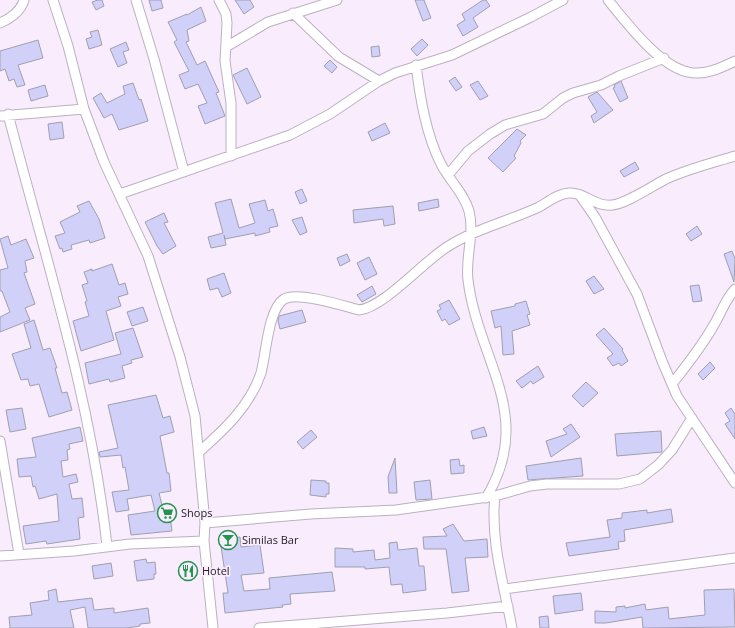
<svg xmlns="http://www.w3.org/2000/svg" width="735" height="628" font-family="'Open Sans',sans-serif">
<rect width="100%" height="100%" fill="#f9edfd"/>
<path fill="#d0d0f8" stroke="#9f9fb1" d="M98 0H102L104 6 96 10 92 2Z
M149 0H161L163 8 152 11Z
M235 0H250L254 7 244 14Z
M415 0H424L431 18 423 21Z
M483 0H486L490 6 473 18 478 27 463 36 457 25 465 20 462 14Z
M201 7 206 21 187 30 189 41 186 42 197 65 205 61 219 92 216 93 225 116 205 124 198 106 207 103 198 84 185 89 179 75 189 71 174 42 177 40 168 22 187 14V15Z
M98 30 102 45 89 49 86 39 92 37 90 32Z
M422 39 428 45 417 56 411 49Z
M38 40 43 58 18 65 25 85 17 87 14 79 9 81 5 69 0 71V51Z
M126 42 129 50 123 52 127 63 118 67 110 49Z
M379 46 380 56 372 57 371 47Z
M330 60 337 67 332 73 324 66Z
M247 68 261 97 247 104 233 75Z
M455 77 462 87 456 91 449 81Z
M478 81 488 96 480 100 470 85Z
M621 81 628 98 620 102 613 88 615 87 614 85Z
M133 83 139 100 141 99 148 121 119 130 112 114 104 118 93 98 101 93 107 103 125 94 123 86Z
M45 85 48 96 31 101 28 90Z
M597 92 613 110 594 123 591 116 597 112 588 97Z
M62 122 64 138 50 140 48 124Z
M385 123 390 133 372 141 368 132Z
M517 129 526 135 520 141 521 143 514 156 516 158 503 172 488 158Z
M635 162 639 169 624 177 620 171Z
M302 189 307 201 300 204 295 192Z
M231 199 239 228 255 223 249 204 265 200 268 211 273 209 278 226 269 228 270 232 255 236V233L225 239 224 235 226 245 211 248 208 237 223 233 215 203Z
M438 199 439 207 419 211 418 203Z
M89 201 99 219 105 238 90 243 89 240 71 245 72 249 63 252 62 248 60 249 55 236 65 233 60 222 80 212 77 206Z
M393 206 395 224 384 226 383 219 354 223 353 210Z
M164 213 168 222 164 223 176 246 163 254 157 246 145 222Z
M302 217 307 232 300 235 292 220Z
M697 226 702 234 691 241 686 234Z
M8 236 11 245 26 239 34 258 25 261 27 272 24 273 35 304 25 308 30 320 0 332V317L10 312 2 291H0V270L8 268 0 239Z
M732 251 735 259 734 282 724 254Z
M347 254 350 261 340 266 337 258Z
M369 257 377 274 365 280 357 263Z
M112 264 119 285 125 283 128 294 118 297 121 306 106 311 114 340 81 351 73 321 89 316 85 302 87 301 82 285 88 283 84 272 92 269V271Z
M224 273 231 293 222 297 218 288 210 290 207 279Z
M594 276 604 289 594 294 586 281Z
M699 285 702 301 693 302 690 286Z
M372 286 376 294 362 302 357 295Z
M449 300 460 319 449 325 445 319 442 321 437 311 441 309 439 305Z
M526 301 530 314 527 315 530 325 512 331 514 354 503 355 501 326 495 328 491 311 515 306V304Z
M143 307 148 321 132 326 127 312Z
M302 310 306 322 280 329 278 321 279 316Z
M34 320 43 350 50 348 57 368H55L62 393 67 392 72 410 49 417 39 384 30 386 28 379 21 380 12 354 31 348 24 324Z
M133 328 143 357 131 360 132 363 122 366 125 378 110 382 109 379 89 384 85 363 121 354 115 333Z
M604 328 623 349 622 350 628 361 621 366 619 363 613 366 607 358 613 354 596 335Z
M710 362 715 368 703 380 698 374Z
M538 366 544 377 533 384 531 381 522 388 516 381Z
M586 382 598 393 583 407 572 396Z
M156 395 163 418 170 416 174 432 160 436 167 473H169L171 491 159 493 163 509 169 508 172 531 131 535 128 515 155 511 151 495 127 499 129 510 116 512 112 492 129 490 125 467 123 468 121 455 100 457 99 452 118 448 108 405Z
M22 408 26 429 10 432 6 410Z
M731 408 735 414V439L725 424 730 421 725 413Z
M571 424 580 437 551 457 546 441 567 434 563 429Z
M80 427 83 441 69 444 70 449 67 450 68 460 61 461 63 477 76 474 78 482 69 484 72 499 82 498 84 517 78 518 80 539 47 544 46 541 26 544 23 526 59 521 57 494 39 499 35 486 33 487 31 476 19 477 17 459 36 457 32 438Z
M484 427 487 436 473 439 471 431Z
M311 430 317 437 303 449 297 442Z
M661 431 662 452 617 456 615 434Z
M395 458 397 493H389L388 477Z
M581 458 583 476 528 480 526 466Z
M459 459 460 466 464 465V473L451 474 450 460Z
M311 480 326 481V483H329V494H326V497L310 495Z
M430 480 432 499 416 500 414 482Z
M671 509 673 522 624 530 625 541 618 542 619 549 569 556 566 543 610 537 607 520 622 518V513L647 510V513Z
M453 524 464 541 487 539 488 557 465 558 469 591 452 593 446 549H424L423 537 447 536 443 529Z
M240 537 241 547 260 545 264 573 241 575 244 591 270 589 269 578 332 572 335 591 290 594 291 604 282 605 283 607 225 613 223 593H228L220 540Z
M397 542 398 550 417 548 419 566H424L426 590 403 593 402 584 391 585 389 567 365 569V567H335V548L353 549V552L374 550 375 560 390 558 389 543Z
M146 559 147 563 155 562 156 574H154V579L137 581 134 561Z
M111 563 113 576 94 579 92 566Z
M192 566 193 576 183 577 182 567Z
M56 589 58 602 92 598 94 610 114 608V613L148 608 150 623 140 624V626L127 628H88L85 607 70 610 74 628H10L9 617 32 615 30 603 49 600 48 591Z
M734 589 735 627 643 628 642 617 606 623H595V611L616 612V607L625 606V608L645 604 646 610 668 607 669 619 705 615 704 590Z
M581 593 583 610 555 614 553 596Z
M548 616 549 628H540L539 617Z"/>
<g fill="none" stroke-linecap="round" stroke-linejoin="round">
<defs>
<path id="minor" d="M53 0 68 46 84 109 104 162 148 256 180 357 195 416 205 523 204 541 213 628
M136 0 154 59 184 172
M219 0 226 14 227 23 225 61 231 103V156
M608 0C626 22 659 66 688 72 704 76 721 68 735 61
M293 13 339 57 379 81
M0 23C10 19 21 11 24 0
M226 47 268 22 337 0
M416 65C420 97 426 135 441 164 449 180 464 193 469 211 475 234 465 257 468 280 478 361 536 415 486 498
M8 114C45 257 91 398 107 546
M0 116 84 109
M448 175 468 151 490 134 505 125 543 114 563 98 573 93 601 85 619 76 664 58
M120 194 290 135 330 114 379 81 395 73 452 55 531 17 563 0
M581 197 595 217 637 294 662 361 677 396 735 483
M672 384C687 365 703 345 715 323 722 311 725 300 735 289
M0 441 19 554
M199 452C224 430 250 406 261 373 266 355 268 309 284 299 298 291 344 306 359 310 383 308 423 262 447 247 475 229 509 221 539 207 548 202 557 194 569 193 584 192 595 207 612 205 626 204 652 186 666 179 688 169 712 163 735 156
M495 496C490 540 504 585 512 628
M205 523 311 514 396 510 495 496 530 486 547 484H619L640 479 658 465 672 450 692 418
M0 556 74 551 130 544 204 541
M504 589 735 558
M259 628 447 613 508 606"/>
</defs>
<use href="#minor" stroke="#bcb0c0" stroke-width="11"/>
<use href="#minor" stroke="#fff" stroke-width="9"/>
</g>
<defs>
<symbol id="supermarket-ring" viewBox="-11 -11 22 22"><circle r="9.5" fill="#f9edfd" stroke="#23944e" stroke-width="1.5"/><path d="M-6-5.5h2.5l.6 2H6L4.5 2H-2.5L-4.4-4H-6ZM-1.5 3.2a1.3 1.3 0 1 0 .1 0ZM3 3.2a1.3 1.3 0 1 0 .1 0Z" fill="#23944e"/></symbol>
<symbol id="bar-ring" viewBox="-11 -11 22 22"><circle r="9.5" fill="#f9edfd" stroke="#23944e" stroke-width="1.5"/><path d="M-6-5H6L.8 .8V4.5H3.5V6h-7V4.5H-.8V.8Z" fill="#23944e"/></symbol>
<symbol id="restaurant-ring" viewBox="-11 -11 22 22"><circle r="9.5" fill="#f9edfd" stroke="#23944e" stroke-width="1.5"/><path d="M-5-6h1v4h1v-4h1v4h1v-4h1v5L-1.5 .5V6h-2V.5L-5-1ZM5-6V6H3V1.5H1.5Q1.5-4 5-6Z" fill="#23944e"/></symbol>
</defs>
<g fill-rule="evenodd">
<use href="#supermarket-ring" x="156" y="502" width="22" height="22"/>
<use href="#bar-ring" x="217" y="529" width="22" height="22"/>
<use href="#restaurant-ring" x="177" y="560" width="22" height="22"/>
</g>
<g text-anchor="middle" stroke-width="3.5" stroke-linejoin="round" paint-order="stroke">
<g font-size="11" fill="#252127" stroke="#f9edfd" text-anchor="start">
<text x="181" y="517">Shops</text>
<text x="242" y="544">Similas Bar</text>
<text x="202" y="575">Hotel</text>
</g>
</g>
</svg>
